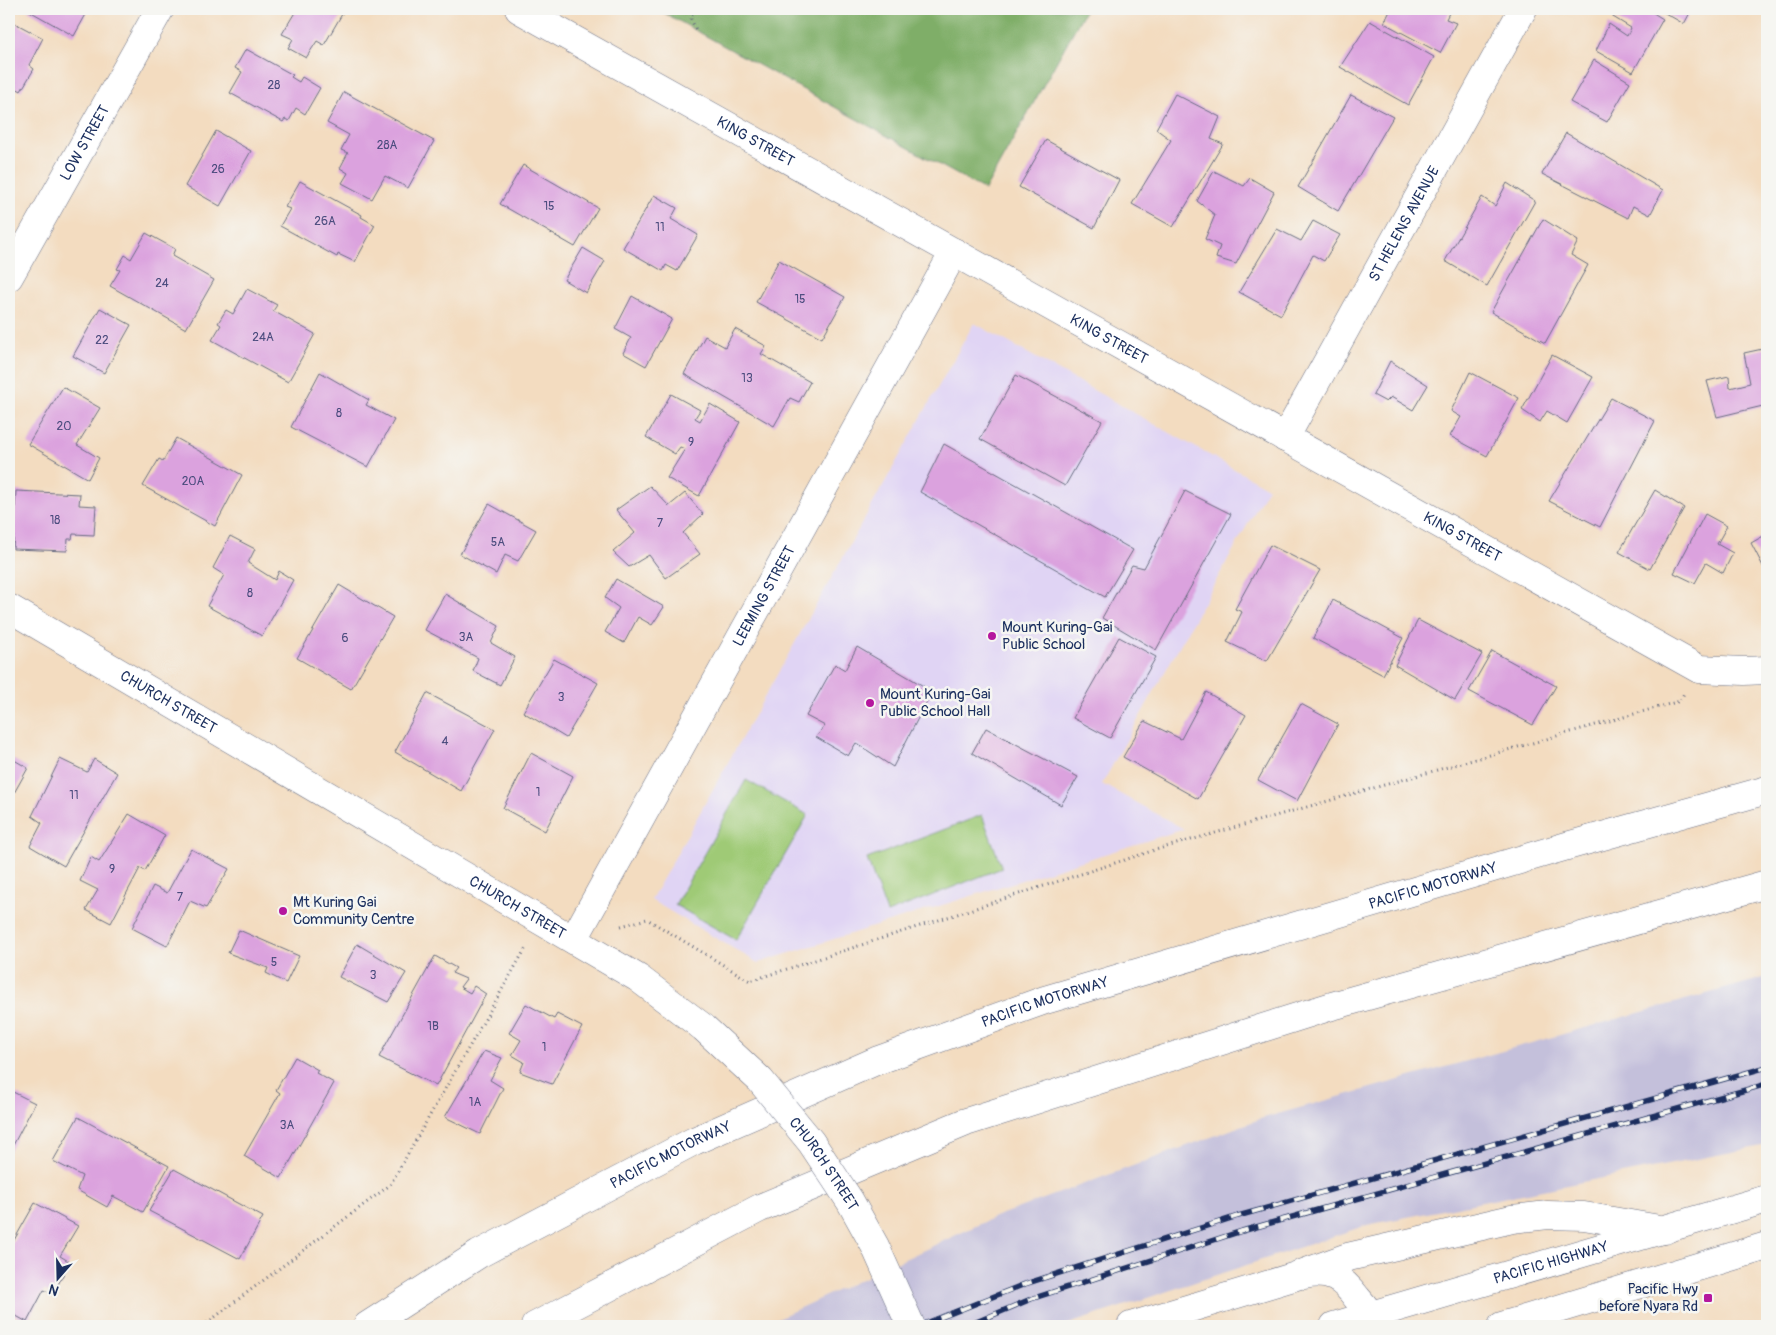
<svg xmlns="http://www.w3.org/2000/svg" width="1776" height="1335" font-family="Pangolin,sans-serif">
<rect width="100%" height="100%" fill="#f6f6f2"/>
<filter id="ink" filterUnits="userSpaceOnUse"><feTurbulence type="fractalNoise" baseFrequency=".02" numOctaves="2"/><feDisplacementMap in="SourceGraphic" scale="10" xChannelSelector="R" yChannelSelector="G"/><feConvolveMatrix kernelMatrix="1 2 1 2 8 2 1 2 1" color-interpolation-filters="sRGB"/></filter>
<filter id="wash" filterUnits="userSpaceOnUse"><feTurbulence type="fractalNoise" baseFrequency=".0096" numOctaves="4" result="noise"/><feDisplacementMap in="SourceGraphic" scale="20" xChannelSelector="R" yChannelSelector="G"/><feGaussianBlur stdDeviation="1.12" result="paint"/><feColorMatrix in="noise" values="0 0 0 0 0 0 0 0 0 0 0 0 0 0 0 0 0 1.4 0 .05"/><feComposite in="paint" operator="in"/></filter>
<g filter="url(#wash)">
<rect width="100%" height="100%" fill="#f3dcc0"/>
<path fill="#e0d4f4" d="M974 323 1268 488 1102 784 1184 829 758 963 651 900Z"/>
<path fill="#c4c0db" d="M1767 977V1145L1367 1225 1063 1326H761L997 1216 1260 1119Z"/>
<path fill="#9fca76" stroke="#5d7c6a" d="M746 780 808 815 736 940 675 905Z
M982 815 1002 868 887 913 867 859Z"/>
<path fill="#7fae67" stroke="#4d6e62" d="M657 9H1086L985 190Z"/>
<g id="blocks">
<path fill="#dba2de" d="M26 9H89L74 36Z
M297 9H345L324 45 317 41 306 58 288 48 293 39 282 34Z
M1391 9H1451L1446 19 1456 23 1440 53 1384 23Z
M1617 9H1647L1663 19 1633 72 1596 51 1609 24 1627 36 1631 28 1613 17Z
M1658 9H1692L1684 24Z
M9 20 43 38 29 65 34 69 21 91 9 84Z
M1370 21 1434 57 1408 105 1340 67Z
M246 49 293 75 291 77 299 82 302 77 320 88 305 114 296 108 289 121 285 119 283 122 230 93 242 72 235 68Z
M1594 60 1630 82 1607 122 1570 102Z
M344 92 434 141 408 188 385 176 372 199 342 183 348 173 340 168 348 153 341 150 349 135 327 123Z
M1175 94 1220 117 1211 139 1223 144 1173 227 1132 204 1171 140 1156 129Z
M1351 95 1393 117 1338 211 1298 187Z
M216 131 251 151 220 206 185 186Z
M1566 133 1663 190 1650 215 1633 206 1628 218 1542 174Z
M1046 140 1119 180 1094 228 1019 187Z
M523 165 598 208 575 247 500 204Z
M1214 171 1244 186 1250 178 1274 192 1236 264 1216 258 1220 246 1205 239 1215 215 1197 201Z
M300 181 362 215 361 217 375 225 355 262 338 254 337 257 280 226 290 209 285 207Z
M1507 183 1535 201 1487 286 1445 261 1482 197 1495 206Z
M654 195 677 208 671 219 698 235 677 271 666 265 663 271 623 248Z
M1543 219 1578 241 1571 255 1588 265 1545 343 1491 312Z
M1313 221 1340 235 1324 261 1313 255 1281 315 1239 292 1277 229 1301 241Z
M146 233 175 249 172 256 214 280 186 329 110 286 120 270 117 269 125 255 131 259Z
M583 248 605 261 586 293 564 280Z
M779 260 845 297 822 338 756 302Z
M247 289 277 305 273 311 315 334 288 382 212 340 221 325 218 323 226 310 233 314Z
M632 296 672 319 646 366 623 353 631 338 615 329Z
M100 308 131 325 104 373 73 356Z
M735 329 766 346 761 354 810 382 799 402 790 398 774 426 684 374 705 336 725 347Z
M1767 348V405L1717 417 1707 381 1729 376 1730 388 1750 383 1744 353Z
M1552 355 1593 377 1567 423 1547 411 1540 422 1522 410Z
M1390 361 1428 385 1413 410 1391 397 1386 402 1373 395Z
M320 372 369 400 366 405 394 420 368 467 291 427Z
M1470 372 1519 398 1487 456 1450 436 1461 417 1451 411Z
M1016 375 1102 421 1065 486 980 439Z
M63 387 100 408 77 445 99 458 88 479 28 444Z
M671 394 700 410 695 418 700 421 710 404 740 422 699 496 667 478 685 449 680 447 675 454 646 437Z
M1611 398 1655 421 1600 527 1549 501Z
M176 438 242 475 215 526 143 486 159 459 163 461Z
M944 444 1133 550 1105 597 920 492Z
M650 486 669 506 685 493 703 514 683 533 700 554 666 578 649 555 629 567 613 552 635 533 616 510Z
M1655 490 1684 508 1650 569 1619 552Z
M16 491 80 494 79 505 96 506 94 535 73 534 72 539H68L67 551 13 549Z
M1185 491 1231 514 1156 650 1102 618 1132 565 1144 568Z
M489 504 536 530 518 561 505 555 496 574 460 554Z
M1705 514 1727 526 1717 544 1733 553 1723 573 1706 563 1695 583 1674 573Z
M1767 534V574L1751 543Z
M230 536 255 549 248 563 275 580 279 571 293 580 262 636 207 606 224 575 213 568Z
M1270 545 1320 570 1267 661 1227 642 1242 612 1235 609Z
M616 579 664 607 652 625 638 617 624 643 605 632 619 608 605 598Z
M339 585 393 617 351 689 297 658Z
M445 594 499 626 491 643 515 657 500 685 473 671 478 658 425 630Z
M1333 600 1403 638 1383 675 1313 638Z
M1418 620 1482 654 1455 700 1395 665Z
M1119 637 1156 657 1110 738 1073 718Z
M857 647 932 691 893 767 856 743 848 756 816 737 825 726 806 716 835 664 845 670Z
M1492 651 1556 686 1533 725 1469 691Z
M554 659 598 683 566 738 523 712Z
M1206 692 1246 715 1198 799 1123 757 1144 721 1181 739Z
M427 693 495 729 461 791 395 752Z
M1301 704 1338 724 1297 801 1258 780Z
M986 728 1078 777 1061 805 972 753Z
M531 753 573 776 545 831 503 808Z
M9 757 28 768 9 802Z
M60 759 87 772 94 759 117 773 64 866 30 846 42 823 32 816Z
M129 814 165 835 145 871 140 868 111 923 86 910 98 890 80 881 91 857 99 862Z
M191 849 229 869 206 908 190 901 167 946 132 928 153 886 167 893Z
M239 930 299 956 286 983 266 973 268 968 228 953Z
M357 944 406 973 388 1002 339 977Z
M435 956 456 968 452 973 466 979 460 987 470 993 474 986 486 994 436 1086 379 1057Z
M526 1004 554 1019 557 1014 582 1027 552 1084 520 1072 524 1062 512 1055 521 1040 509 1033Z
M484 1051 502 1058 490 1080 503 1088 480 1134 445 1117Z
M295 1057 318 1070 316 1073 334 1083 281 1178 244 1156 280 1093 276 1090Z
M9 1090 35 1103 9 1153Z
M78 1117 169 1166 143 1212 113 1196 107 1207 77 1190 82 1176 53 1161Z
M174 1169 263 1217 240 1259 149 1211Z
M35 1203 78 1226 60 1256 70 1262 53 1294 44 1290 27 1322 9 1312V1249Z"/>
</g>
</g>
<g filter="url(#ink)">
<use href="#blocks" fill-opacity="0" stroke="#676c80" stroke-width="1"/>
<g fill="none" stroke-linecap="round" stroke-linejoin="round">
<defs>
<g id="street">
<path id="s1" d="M519 9 1699 669 1744 671 1767 670"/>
<path id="s2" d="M9 277 160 9"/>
<path id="s3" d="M1285 438 1523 9"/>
<path id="s4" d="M9 608 638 978 704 1028"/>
<path id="s5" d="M574 939 954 252"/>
</g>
<g id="primary">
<path d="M1304 1275C1330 1270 1342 1278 1357 1298 1365 1307 1372 1316 1378 1326"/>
<path d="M1131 1326 1293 1277 1348 1257 1512 1219 1548 1215 1584 1216 1665 1230"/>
<path id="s6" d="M1334 1326 1767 1199"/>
<path d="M1502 1326 1767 1246"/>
</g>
<g id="highway">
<path id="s7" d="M367 1326 479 1254 694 1141 876 1061 1045 1000 1567 846 1767 790"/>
<path d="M535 1326 760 1208 966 1122 1332 1006 1767 884"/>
</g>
</defs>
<use href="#street" stroke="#676c80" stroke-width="29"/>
<use href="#primary" stroke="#676c80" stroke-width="29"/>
<use href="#highway" stroke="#676c80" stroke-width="29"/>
<path stroke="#676c80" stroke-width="3" stroke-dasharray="1 4" stroke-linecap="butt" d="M693 9 691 19 696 30
M621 926 647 919 750 981 1152 851 1680 701 1684 693
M203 1326 390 1185 527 946"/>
<use href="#street" stroke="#fff" stroke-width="28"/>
<use href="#primary" stroke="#fff" stroke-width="28"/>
<use href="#highway" stroke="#fff" stroke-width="28"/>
<defs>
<path id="rail" d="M919 1326 1025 1284 1238 1216 1767 1067
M967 1326 1031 1299 1242 1231 1767 1084"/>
</defs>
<use href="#rail" stroke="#1b2f5e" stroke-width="5.5"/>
<use href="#rail" stroke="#f6f6f2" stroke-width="4" stroke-dasharray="11" stroke-linecap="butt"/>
<defs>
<g id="street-bridge">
<path id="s8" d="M704 1028 760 1080 811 1142 850 1201 875 1246 911 1326"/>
</g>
</defs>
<use href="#street-bridge" stroke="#676c80" stroke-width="29" stroke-linecap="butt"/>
<use href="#street-bridge" stroke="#fff" stroke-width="28"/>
</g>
</g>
<g fill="#b5179e" stroke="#f6f6f2" stroke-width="2">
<circle cx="992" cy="636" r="5"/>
<circle cx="870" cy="703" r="5"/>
<circle cx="283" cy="911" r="5"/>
<rect x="1703" y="1293" width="10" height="10" rx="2.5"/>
</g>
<g text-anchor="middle" stroke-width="5" stroke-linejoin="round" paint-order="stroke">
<g font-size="12" fill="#4b4c7e">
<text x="274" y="89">28</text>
<text x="387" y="149">28A</text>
<text x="218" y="173">26</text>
<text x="549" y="210">15</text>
<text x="325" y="225">26A</text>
<text x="660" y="231">11</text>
<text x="162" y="287">24</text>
<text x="800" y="303">15</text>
<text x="263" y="341">24A</text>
<text x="102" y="344">22</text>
<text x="747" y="382">13</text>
<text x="339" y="417">8</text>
<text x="64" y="430">20</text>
<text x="691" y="446">9</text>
<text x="193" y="485">20A</text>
<text x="55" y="524">18</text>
<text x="660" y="527">7</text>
<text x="498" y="546">5A</text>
<text x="250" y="597">8</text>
<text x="466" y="641">3A</text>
<text x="345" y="642">6</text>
<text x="561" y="701">3</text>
<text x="445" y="745">4</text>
<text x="538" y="796">1</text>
<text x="74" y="799">11</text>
<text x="112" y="873">9</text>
<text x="180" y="901">7</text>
<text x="274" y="966">5</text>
<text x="373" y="979">3</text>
<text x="433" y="1030">1B</text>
<text x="544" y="1051">1</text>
<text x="475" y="1106">1A</text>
<text x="287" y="1129">3A</text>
</g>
<g font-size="15" fill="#1b2f5e" stroke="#f6f6f2">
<text dy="5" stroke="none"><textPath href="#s1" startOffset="271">KING STREET</textPath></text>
<text dy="5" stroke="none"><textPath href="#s2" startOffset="154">LOW STREET</textPath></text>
<text dy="5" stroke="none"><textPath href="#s3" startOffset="245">ST HELENS AVENUE</textPath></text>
<text dy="5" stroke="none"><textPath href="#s1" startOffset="676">KING STREET</textPath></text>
<text dy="5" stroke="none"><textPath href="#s1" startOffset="1081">KING STREET</textPath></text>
<text dy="5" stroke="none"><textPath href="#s5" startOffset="392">LEEMING STREET</textPath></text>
<text dy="5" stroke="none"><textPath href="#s4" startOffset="185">CHURCH STREET</textPath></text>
<text dy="5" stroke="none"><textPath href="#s7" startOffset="1159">PACIFIC MOTORWAY</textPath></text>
<text dy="5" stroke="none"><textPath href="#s4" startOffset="590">CHURCH STREET</textPath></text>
<text dy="5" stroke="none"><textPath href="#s7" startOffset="754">PACIFIC MOTORWAY</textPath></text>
<text dy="5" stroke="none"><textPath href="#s7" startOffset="349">PACIFIC MOTORWAY</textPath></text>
<text dy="5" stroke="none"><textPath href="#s8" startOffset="182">CHURCH STREET</textPath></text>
<text dy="5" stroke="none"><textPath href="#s6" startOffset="226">PACIFIC HIGHWAY</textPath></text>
</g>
<g font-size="15" fill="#1b2f5e" stroke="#f6f6f2" text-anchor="start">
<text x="1002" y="632">Mount Kuring-Gai<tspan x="1002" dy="17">Public School</tspan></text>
<text x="880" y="699">Mount Kuring-Gai<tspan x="880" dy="17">Public School Hall</tspan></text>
<text x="293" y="907">Mt Kuring Gai<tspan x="293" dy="17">Community Centre</tspan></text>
<text x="1698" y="1294" text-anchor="end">Pacific Hwy<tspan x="1698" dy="17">before Nyara Rd</tspan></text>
</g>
</g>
<rect width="1776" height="1335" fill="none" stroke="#f6f6f2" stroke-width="30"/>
<g transform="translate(58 1278) rotate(200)" stroke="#f6f6f2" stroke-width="4" paint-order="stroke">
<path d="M0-4L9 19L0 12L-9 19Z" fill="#1b2f5e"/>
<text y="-8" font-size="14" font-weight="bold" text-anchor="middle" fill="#1b2f5e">N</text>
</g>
</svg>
